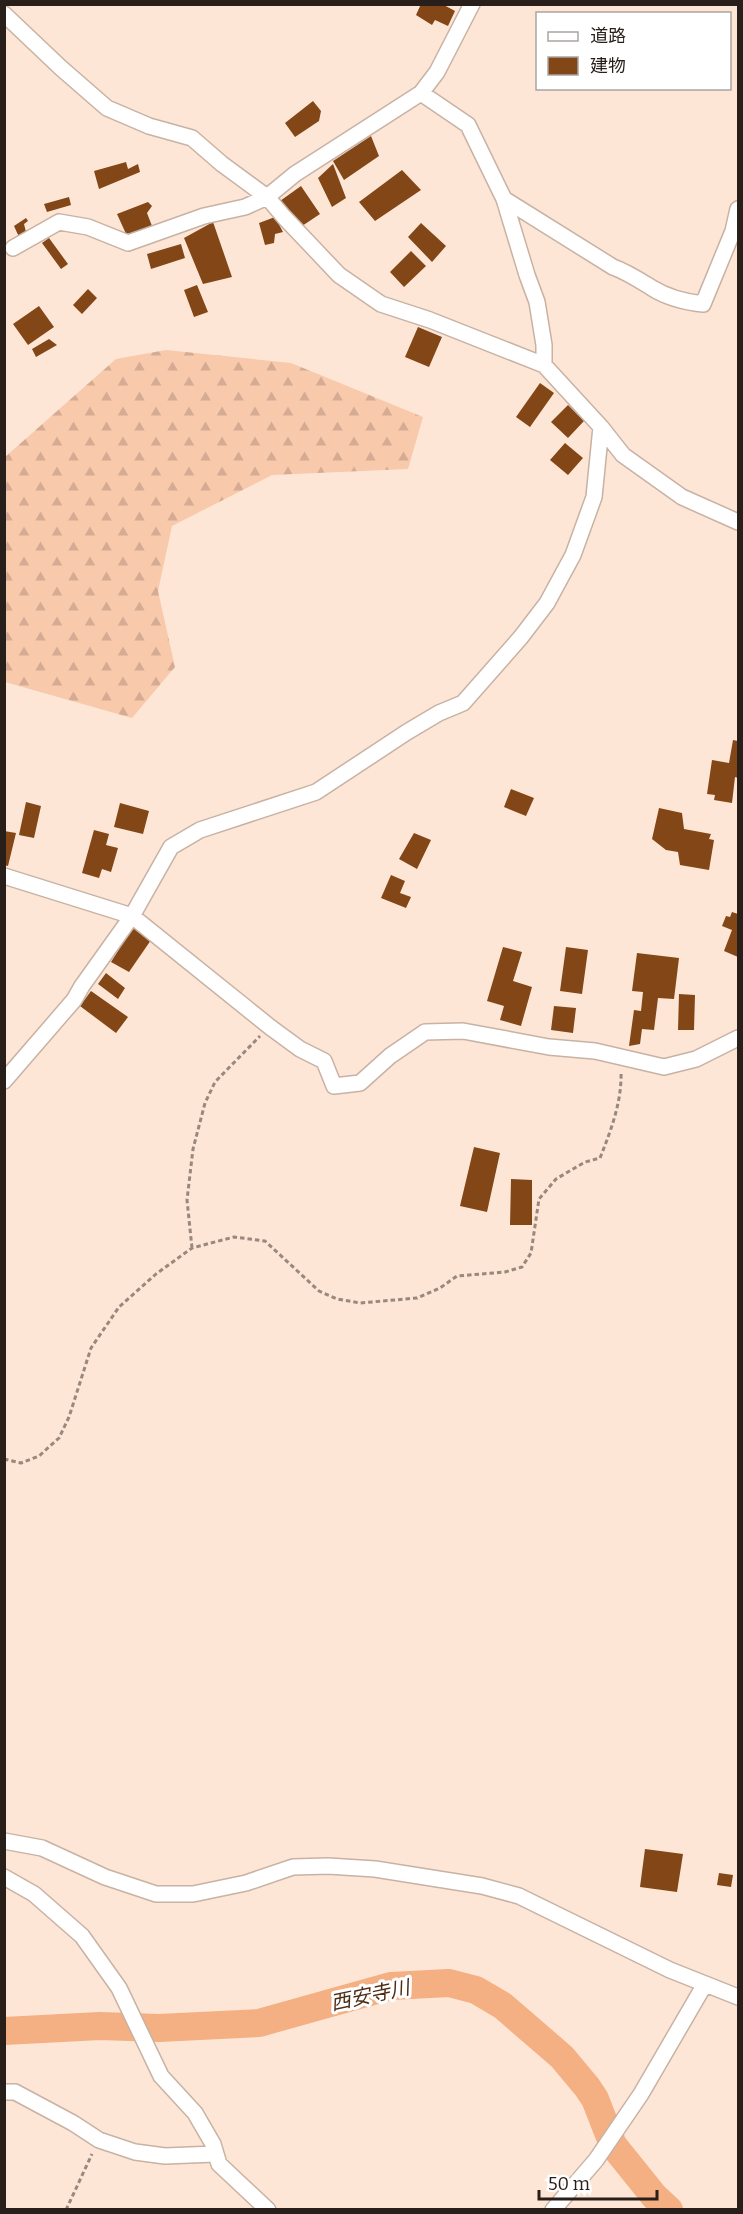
<svg xmlns="http://www.w3.org/2000/svg" width="743" height="2214" font-family="Bitter,'Noto Sans JP',serif">
<defs>
<pattern id="forest-firs" width="22" height="20" patternUnits="userSpaceOnUse" patternTransform="scale(1.5)"><rect width="22" height="20" fill="#f8c9ab"/><path d="M5 1l3.5 6h-7zM16 11l3.5 6h-7z" fill="#d5ac93"/></pattern>
</defs>
<rect width="100%" height="100%" fill="#fde6d6"/>
<path fill="url(#forest-firs)" d="M166 350 291 363 423 417 408 469 272 475 172 526 158 591 175 667 132 718 5 682V457L116 359Z"/>
<g fill="none" stroke-linecap="round" stroke-linejoin="round">
<path stroke="#f4af82" stroke-width="28" d="M4 2031 100 2026 159 2028 259 2023 391 1986 449 1983 476 1990 503 2006 562 2057 587 2087 595 2099 613 2145 654 2196 669 2210"/>
</g>
<path fill="#824617" d="M421 4H442L455 11 448 26 435 20 432 25 416 15Z
M313 101 321 111 319 121 295 137 285 123Z
M371 136 379 156 344 180 333 161Z
M126 162 128 169 138 164 140 172 99 189 94 171Z
M333 164 346 198 332 207 318 178Z
M402 170 421 190 375 221 359 202Z
M301 186 320 214 299 228 280 201Z
M69 197 71 205 47 212 44 204Z
M148 202 152 206 147 213 152 226 127 236 117 214Z
M275 217 283 232 275 234 274 243 265 245 259 223Z
M26 218 28 221 24 224 26 232 19 237 14 226Z
M213 222 232 277 203 284 184 238Z
M421 223 446 246 432 262 408 237Z
M49 238 68 264 61 269 42 243Z
M181 244 185 258 151 269 147 254Z
M411 251 426 266 404 287 390 272Z
M197 285 208 312 194 317 184 290Z
M88 289 97 298 82 314 73 305Z
M39 306 54 327 28 345 13 324Z
M418 327 442 337 429 367 405 357Z
M49 339 57 345 36 357 32 349Z
M540 383 554 393 530 427 516 417Z
M568 405 584 421 568 438 551 422Z
M565 443 583 458 568 475 550 460Z
M733 740 738 741V778L735 777 732 803 714 800 715 795 707 794 712 760 729 763Z
M511 789 534 798 526 816 504 807Z
M26 802 41 806 34 838 19 835Z
M120 803 149 811 143 834 114 827Z
M659 808 682 813 684 829 711 834 709 839 714 840 709 870 680 865 678 852 666 850 652 839Z
M94 830 109 834 106 845 118 848 111 872 102 869 99 878 82 873Z
M4 831 16 833 8 866 4 865Z
M414 833 431 840 417 869 399 859Z
M391 875 405 881 400 893 411 897 406 908 381 898Z
M732 912 738 914V957L724 951 732 930 722 926 726 916 730 917Z
M133 927 151 940 129 972 111 962Z
M503 947 522 952 513 981 532 987 521 1026 500 1020 504 1006 487 1001Z
M566 947 588 950 582 994 560 991Z
M637 953 679 958 674 999 658 998 654 1030 642 1029 640 1044 629 1046 634 1010 641 1011 643 992 632 991Z
M106 973 125 988 118 999 98 984Z
M91 991 128 1017 116 1033 80 1006Z
M679 994 695 995 694 1030H678Z
M554 1006 576 1008 573 1033 551 1030Z
M474 1147 500 1153 487 1212 460 1206Z
M511 1179 532 1180V1225H510Z
M645 1849 683 1854 677 1892 640 1887Z
M719 1873 733 1875 731 1887 717 1885Z"/>
<g fill="none" stroke-linecap="round" stroke-linejoin="round">
<defs>
<path id="minor" d="M4 14 61 68 107 108 149 126 192 138 222 164 267 197 284 217 339 275 381 304 430 320 544 365 601 427 623 455 682 497 738 522
M421 93 468 125 504 199 527 275 537 302 544 345V365
M504 199 613 267C627 272 639 280 652 288 668 298 685 302 703 304L733 231 738 209
M13 248 59 222 88 227 128 243 204 216 245 207 267 197 295 174 421 93 437 72 472 4
M4 876 132 916 270 1027 300 1049 324 1061 334 1086 360 1083 390 1056 425 1032 463 1031 549 1047 595 1051 664 1067 696 1059 738 1038
M4 1081 74 1000 82 986 132 916 171 847 200 830 316 792 407 732 439 713 463 703 521 637 547 603 573 555 594 497 601 427
M4 1841 42 1848 105 1877 156 1894H193L246 1883 293 1867 328 1866 375 1869 482 1886 519 1896 670 1970 738 1997
M4 1877 34 1894 82 1936 119 1988 161 2076 195 2113 213 2144 219 2164 268 2210
M4 2092H15L73 2123 99 2140 135 2152 165 2156 215 2154
M553 2210 596 2160 641 2094 705 1984"/>
</defs>
<use href="#minor" stroke="#c8b2a3" stroke-width="18"/>
<path stroke="#98887d" stroke-width="3" stroke-dasharray="4.5 3" stroke-linecap="butt" d="M192 1248 187 1200 193 1149 205 1103 215 1082 260 1036
M4 1459 21 1463 39 1456 59 1438 69 1417 91 1348 119 1307 156 1274 192 1248 234 1237 265 1241 319 1291 337 1299 360 1303 417 1298 440 1288 457 1276 505 1272 522 1267 531 1253 539 1199 556 1179 585 1162 600 1158C611 1130 622 1102 621 1071
M66 2210 92 2154"/>
<use href="#minor" stroke="#fff" stroke-width="15"/>
</g>
<g text-anchor="middle" stroke-width="6" stroke-linejoin="round" paint-order="stroke">
<g font-size="20" font-style="italic" fill="#4f2d15" stroke="#fff">
<text transform="translate(370 1995) rotate(-12)" y="7">西安寺川</text>
</g>
</g>
<rect width="743" height="2214" fill="none" stroke="#281f1a" stroke-width="12"/>
<rect x="536" y="12" width="195" height="78" fill="#ffffff" stroke="#a9a5a3" stroke-width="1.5"/>
<rect x="548" y="32" width="30" height="9" fill="#ffffff" stroke="#a9a5a3" stroke-width="1.5"/>
<text x="590" y="42" font-size="18" fill="#281f1a">道路</text>
<rect x="548" y="57" width="30" height="18" fill="#824617" stroke="#a9a5a3" stroke-width="1.5"/>
<text x="590" y="72" font-size="18" fill="#281f1a">建物</text>
<path d="M539 2190v9h118v-9" fill="none" stroke="#281f1a" stroke-width="3"/>
<text x="548" y="2190" font-size="18" fill="#281f1a" stroke="#ffffff" stroke-width="4.5" paint-order="stroke">50 m</text>
</svg>
